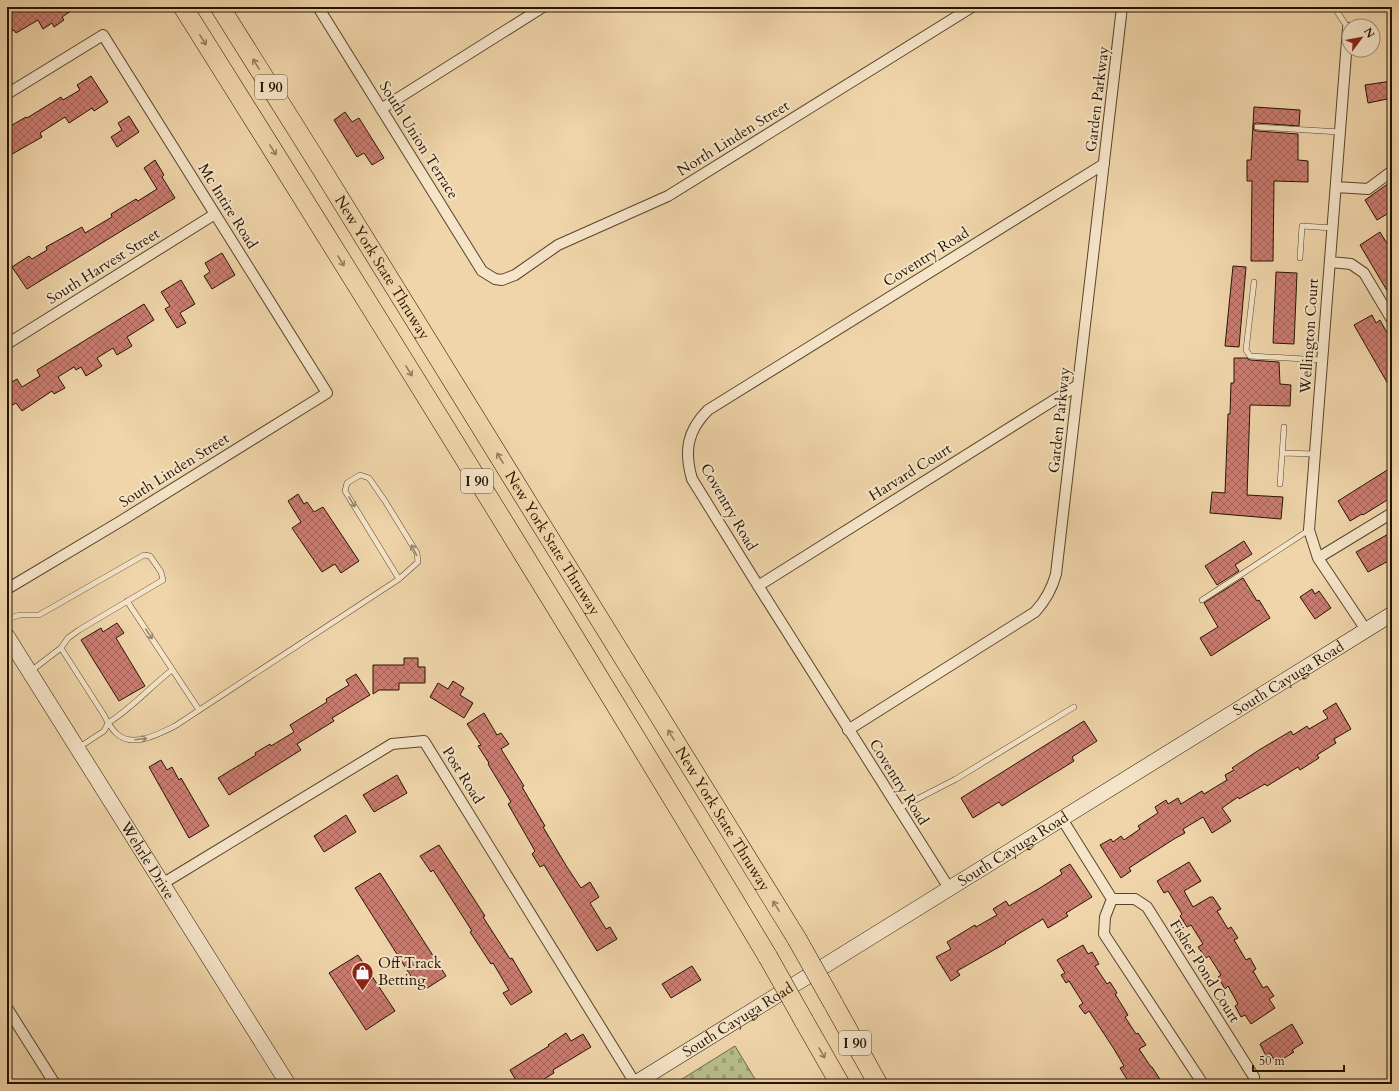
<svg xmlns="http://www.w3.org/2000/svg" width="1399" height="1091" font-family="Cardo,serif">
<defs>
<pattern id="cemetery-stones" width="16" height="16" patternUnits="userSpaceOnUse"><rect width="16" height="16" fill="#b7be8a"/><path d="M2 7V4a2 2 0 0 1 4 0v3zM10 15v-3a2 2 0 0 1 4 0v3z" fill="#9da275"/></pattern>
<pattern id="building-cross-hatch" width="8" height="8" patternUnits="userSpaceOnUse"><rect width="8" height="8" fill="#cb7c71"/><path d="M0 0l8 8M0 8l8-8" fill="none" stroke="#a5645a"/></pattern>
</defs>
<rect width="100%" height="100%" fill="#f0d5aa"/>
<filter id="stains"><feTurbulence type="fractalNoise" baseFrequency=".005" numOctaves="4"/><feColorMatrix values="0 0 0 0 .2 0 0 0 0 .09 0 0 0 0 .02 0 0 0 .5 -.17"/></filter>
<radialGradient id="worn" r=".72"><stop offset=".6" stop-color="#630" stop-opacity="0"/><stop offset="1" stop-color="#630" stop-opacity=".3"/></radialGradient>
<path fill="url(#cemetery-stones)" stroke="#6e6945" d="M735 1046 758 1084H674Z"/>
<path fill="url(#building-cross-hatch)" stroke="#251400" d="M18 7H77L62 17 64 20 54 27 52 23 43 29 38 20 16 33 14 30 7 34V13Z
M91 76 108 102 94 111 92 108 69 123 65 117 40 133 42 137 7 157V128L26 117 27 118 61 97 63 100 80 90 77 85Z
M1392 81V98L1368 103 1365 85Z
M1254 107 1300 110 1299 126 1257 123 1254 124 1253 127 1254 130 1257 131 1298 134V160L1308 161V182L1274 181 1273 261H1251L1252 181H1247V160H1251Z
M345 112 352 122 359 118 384 158 372 165 364 153 357 157 334 120Z
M129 116 139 132 117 147 111 137 122 130 118 123Z
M155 160 164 175 162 177 175 198 27 289 12 267 29 256 32 259 47 250 46 247 82 227 85 233 112 217 111 214 136 199 138 201 157 189 144 168Z
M1392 181V211L1377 220 1365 200Z
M1380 232 1392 252V299L1360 245Z
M222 253 235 275 212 289 204 276 210 272 205 263Z
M1233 266 1246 267 1239 347 1225 346Z
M1276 272 1297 273 1294 344 1273 343Z
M181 280 195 304 180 313 186 323 177 328 165 309 170 306 161 292Z
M144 304 154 320 127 337 132 346 117 355 113 348 97 358 102 366 86 376 81 367 76 370 74 367 58 377 65 388 54 394 52 391 22 411 16 403 7 408V385L17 379 22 387 40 376 37 370Z
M1372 315 1376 323 1380 320 1392 342V391L1354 325Z
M1234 358H1247L1250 360 1279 362 1280 384 1291 385 1290 406 1250 405 1247 495 1283 497 1281 519 1210 513 1212 492 1225 493 1228 414H1230L1231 383H1234Z
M1392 467V497L1363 515 1362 514 1350 521 1338 501Z
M298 494 304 504 307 502 314 512 323 507 359 561 341 573 335 564 322 572 292 528 301 522 288 501Z
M1392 532V559L1368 572 1356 552Z
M1244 541 1252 554 1235 565 1239 571 1217 585 1205 566Z
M1243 578 1257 601 1259 600 1270 618 1211 656 1200 638 1218 627 1204 603Z
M1312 589 1315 594 1319 591 1331 608 1315 619 1300 597Z
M117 623 124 633 116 638 145 686 119 701 81 640 101 628 103 632Z
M404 658H418V667H425V683H399V690H379L373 694V665H404Z
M356 674 370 695 332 718 334 721 297 744 301 750 229 795 218 778 256 755 255 753 270 744 271 746 294 732 290 725 327 702 326 699 349 685 346 680Z
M453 681 464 688 460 695 473 703 464 718 430 697 438 683 448 689Z
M1336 703 1351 729 1334 739 1336 743 1317 755 1319 758 1300 770 1298 767 1267 786 1265 784 1239 799 1238 797 1222 808 1231 821 1212 833 1203 817 1183 829 1185 833 1174 839 1129 868 1131 871 1121 878 1100 845 1111 839 1113 842 1121 836 1124 840 1140 829 1138 826 1158 813 1155 807 1166 800 1168 804 1178 798 1181 804 1202 791 1204 794 1227 780 1225 775 1234 770 1232 768 1259 750 1291 731 1293 735 1307 726 1309 729 1328 718 1323 711Z
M484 713 497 735 501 733 509 744 501 749 524 786 522 787 545 826 543 827 567 867 581 888 590 882 599 897 590 903 606 929 610 927 617 939 597 951 544 865 540 867 532 854 535 851 508 804 511 802 488 764 489 763 478 746 481 745 467 724Z
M1084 721 1097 741 1072 757 1074 761 1002 806 999 802 973 818 961 798Z
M161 760 167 770 172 767 179 780 181 778 209 826 189 838 149 767Z
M397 775 407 793 374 812 363 795Z
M346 815 356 832 324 852 314 836Z
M439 845 485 916 483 917 510 959 512 958 532 992 511 1005 503 993 509 990 493 963 491 964 470 932 472 931 433 870 431 872 420 856Z
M1189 862 1201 881 1184 891 1193 907 1210 897H1213L1221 909 1217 911 1228 929 1231 927 1238 938 1234 940 1246 960 1250 958 1256 969 1253 971 1263 988 1267 986 1274 996 1269 999 1275 1008 1251 1024 1245 1015 1241 1017 1235 1006 1238 1004 1228 986 1225 989 1218 977 1221 975 1209 956 1206 958 1198 947 1203 944 1191 925 1187 927 1180 916 1182 914 1168 891 1164 893 1157 881Z
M1070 864 1092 897 1066 913 1068 916 1048 928 1043 919 1005 942 1006 943 957 971 960 975 951 981 936 957 951 949 947 942 975 925 976 927 997 915 993 909 1006 901 1009 906 1040 888 1062 874 1060 870Z
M380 873 446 976 421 992 355 888Z
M1083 945 1088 954 1092 952 1099 964 1095 966 1107 984 1110 982 1117 993 1115 994 1128 1015 1125 1017 1136 1034 1138 1033 1146 1045 1139 1049 1151 1067H1152L1163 1084H1130L1120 1068 1124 1066 1114 1049 1089 1011 1085 1014 1079 1006 1083 1003 1069 981 1066 983 1061 975 1065 973 1057 960Z
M358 955 395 1011 366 1030 329 973Z
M692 966 701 980 671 998 662 984Z
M1292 1024 1303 1043 1292 1050 1294 1052 1276 1063 1270 1053 1266 1056 1260 1044Z
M566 1033 571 1041 583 1034 591 1047 553 1070 554 1073 536 1084H518L510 1070 549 1046 548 1045Z"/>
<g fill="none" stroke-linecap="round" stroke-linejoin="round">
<defs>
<path id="lane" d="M1334 7 1348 28
M1257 127 1340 132
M1300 258 1302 226 1333 228
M1254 282 1246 350 1250 356 1322 360
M1282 453 1315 454
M1280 484 1284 427
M1202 600 1309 530
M127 601 199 710
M7 619 20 615H39L144 555 150 556 161 572 163 580 79 630 68 638 61 648
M172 670C150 687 132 708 108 723 111 727 113 730 116 733 132 749 159 734 175 726L399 579 418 562 417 553 385 501 369 478 360 475 347 483 345 491 399 579
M31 671 61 648 104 715 108 723 104 731 78 748
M898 809 956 779 1074 707"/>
<path id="street" d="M318 7 482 271 495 279 502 280 515 275 558 245 668 196 972 7
M1348 28 1309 530 1318 558 1366 630
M7 94 103 35 327 393 121 521 7 589
M381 109 543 7
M1336 187 1368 189 1392 171
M1330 262 1351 264 1364 273 1392 320
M7 344 215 214
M1318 558 1392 513
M758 586 1078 385
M848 730 1035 612C1046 600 1052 589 1056 574L1122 7
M1062 819 1112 899
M162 884 392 744 424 741 635 1083
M949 888 762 592 692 479C684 451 687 431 708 410L1104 164
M1112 899H1135L1147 907 1254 1077 1255 1084
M1112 899 1105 917 1104 934 1203 1084
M7 1008 55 1084"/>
<g id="secondary">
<path id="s1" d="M7 636 288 1084"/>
<path id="s2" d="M634 1084 1392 614"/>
</g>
<g id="highway">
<path d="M183 7C381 322 577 638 768 957"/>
<path id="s3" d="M220 7 321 168 797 939"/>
<path d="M833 1003 878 1084"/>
<path d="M804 1021 840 1084"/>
</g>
</defs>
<use href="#lane" stroke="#58442a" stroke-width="6"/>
<use href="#street" stroke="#58442a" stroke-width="12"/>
<use href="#secondary" stroke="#251400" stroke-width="16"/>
<use href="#highway" stroke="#251400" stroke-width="20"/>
<use href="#lane" stroke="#f5e4c8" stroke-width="5"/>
<use href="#street" stroke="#f5e4c8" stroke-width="10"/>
<use href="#secondary" stroke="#f5e4c8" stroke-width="15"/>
<use href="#highway" stroke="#f0d5aa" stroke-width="19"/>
<defs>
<path id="highway-bridge" d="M797 939 833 1003
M768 957 804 1021"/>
</defs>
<use href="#highway-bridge" stroke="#251400" stroke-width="20" stroke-linecap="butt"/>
<use href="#highway-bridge" stroke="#f0d5aa" stroke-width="19"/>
</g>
<defs><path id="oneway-shaft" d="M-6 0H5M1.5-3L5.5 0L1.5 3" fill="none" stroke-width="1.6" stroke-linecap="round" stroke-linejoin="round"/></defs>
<g stroke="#957e5e">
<use href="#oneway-shaft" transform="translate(203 40) rotate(58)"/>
<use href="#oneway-shaft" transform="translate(256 64) rotate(-122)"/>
<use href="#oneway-shaft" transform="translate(273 150) rotate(58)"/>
<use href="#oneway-shaft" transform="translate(341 261) rotate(58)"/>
<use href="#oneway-shaft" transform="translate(409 371) rotate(58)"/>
<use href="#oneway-shaft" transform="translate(500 458) rotate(-122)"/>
<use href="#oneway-shaft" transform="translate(671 735) rotate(-122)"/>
<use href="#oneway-shaft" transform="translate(776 906) rotate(-122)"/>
<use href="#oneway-shaft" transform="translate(822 1053) rotate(60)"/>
</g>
<g stroke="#97866e">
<use href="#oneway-shaft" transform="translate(352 502) rotate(58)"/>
<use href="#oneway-shaft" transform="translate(414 550) rotate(-117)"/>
<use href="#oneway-shaft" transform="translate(149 634) rotate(57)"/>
<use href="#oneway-shaft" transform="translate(141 739) rotate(-7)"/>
</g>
<defs>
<symbol id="shop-pin" viewBox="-11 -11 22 30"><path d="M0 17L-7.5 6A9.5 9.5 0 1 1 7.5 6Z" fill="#8f2418" stroke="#f5e4c8"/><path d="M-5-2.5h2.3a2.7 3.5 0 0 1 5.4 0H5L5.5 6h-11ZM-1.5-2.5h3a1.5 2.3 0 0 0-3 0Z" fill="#fff"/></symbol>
</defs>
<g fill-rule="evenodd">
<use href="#shop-pin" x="350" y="960" width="25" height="34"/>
</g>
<g text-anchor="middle" stroke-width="4" stroke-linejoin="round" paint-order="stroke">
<g fill="#f5e4c8" stroke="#63523c" stroke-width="1">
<rect x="255" y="75" width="32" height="24" rx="3"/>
<rect x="461" y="469" width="32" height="24" rx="3"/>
<rect x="839" y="1031" width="32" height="24" rx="3"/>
</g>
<g font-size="14" font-weight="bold" fill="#251400">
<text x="271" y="92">I 90</text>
<text x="477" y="486">I 90</text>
<text x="855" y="1048">I 90</text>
</g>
<g font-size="15" fill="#251400" stroke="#f5e4c8">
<text transform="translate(1097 99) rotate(-83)" y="5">Garden Parkway</text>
<text transform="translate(733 138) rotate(-32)" y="5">North Linden Street</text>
<text transform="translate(419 140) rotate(58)" y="5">South Union Terrace</text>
<text transform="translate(228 206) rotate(58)" y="5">Mc Intire Road</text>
<text transform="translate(926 257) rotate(-32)" y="5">Coventry Road</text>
<text transform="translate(103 266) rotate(-32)" y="5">South Harvest Street</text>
<text dy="5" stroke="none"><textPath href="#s3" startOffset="307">New York State Thruway</textPath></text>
<text transform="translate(1309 336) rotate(-86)" y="5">Wellington Court</text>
<text transform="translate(1059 420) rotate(-84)" y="5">Garden Parkway</text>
<text transform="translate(174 470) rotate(-32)" y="5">South Linden Street</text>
<text transform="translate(910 472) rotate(-32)" y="5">Harvard Court</text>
<text transform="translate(729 507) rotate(60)" y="5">Coventry Road</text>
<text dy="5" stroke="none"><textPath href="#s3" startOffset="631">New York State Thruway</textPath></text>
<text dy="5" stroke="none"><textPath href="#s2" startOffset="770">South Cayuga Road</textPath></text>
<text transform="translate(463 775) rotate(58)" y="5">Post Road</text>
<text transform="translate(899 782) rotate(58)" y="5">Coventry Road</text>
<text dy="5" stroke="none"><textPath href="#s3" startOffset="955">New York State Thruway</textPath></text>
<text dy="5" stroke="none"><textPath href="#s2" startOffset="446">South Cayuga Road</textPath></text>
<text dy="5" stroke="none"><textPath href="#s1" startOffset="265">Wehrle Drive</textPath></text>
<text transform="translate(1205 971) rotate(58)" y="5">Fisher Pond Court</text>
<text dy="5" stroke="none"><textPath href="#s2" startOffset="122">South Cayuga Road</textPath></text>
</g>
<g font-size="15" fill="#251400" stroke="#f5e4c8" text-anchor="start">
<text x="378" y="968">Off Track<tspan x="378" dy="17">Betting</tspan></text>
</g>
</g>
<rect width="1399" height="1091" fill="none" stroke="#f0d5aa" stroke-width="24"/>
<rect x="8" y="8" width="1383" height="1075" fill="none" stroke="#251400" stroke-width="2"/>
<rect x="12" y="12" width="1375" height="1067" fill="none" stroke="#251400"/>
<g transform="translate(1361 38) rotate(58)"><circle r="19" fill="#f5e4c8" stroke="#a29178"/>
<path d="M0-3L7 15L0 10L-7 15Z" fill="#8f2418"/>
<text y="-6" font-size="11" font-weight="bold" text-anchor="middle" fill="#251400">N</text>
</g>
<path d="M1253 1065v6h91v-6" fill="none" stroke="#251400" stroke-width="2"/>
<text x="1259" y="1065" font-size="12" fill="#251400" stroke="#f5e4c8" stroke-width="3" paint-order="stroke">50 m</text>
<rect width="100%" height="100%" filter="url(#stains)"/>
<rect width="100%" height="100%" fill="url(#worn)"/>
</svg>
